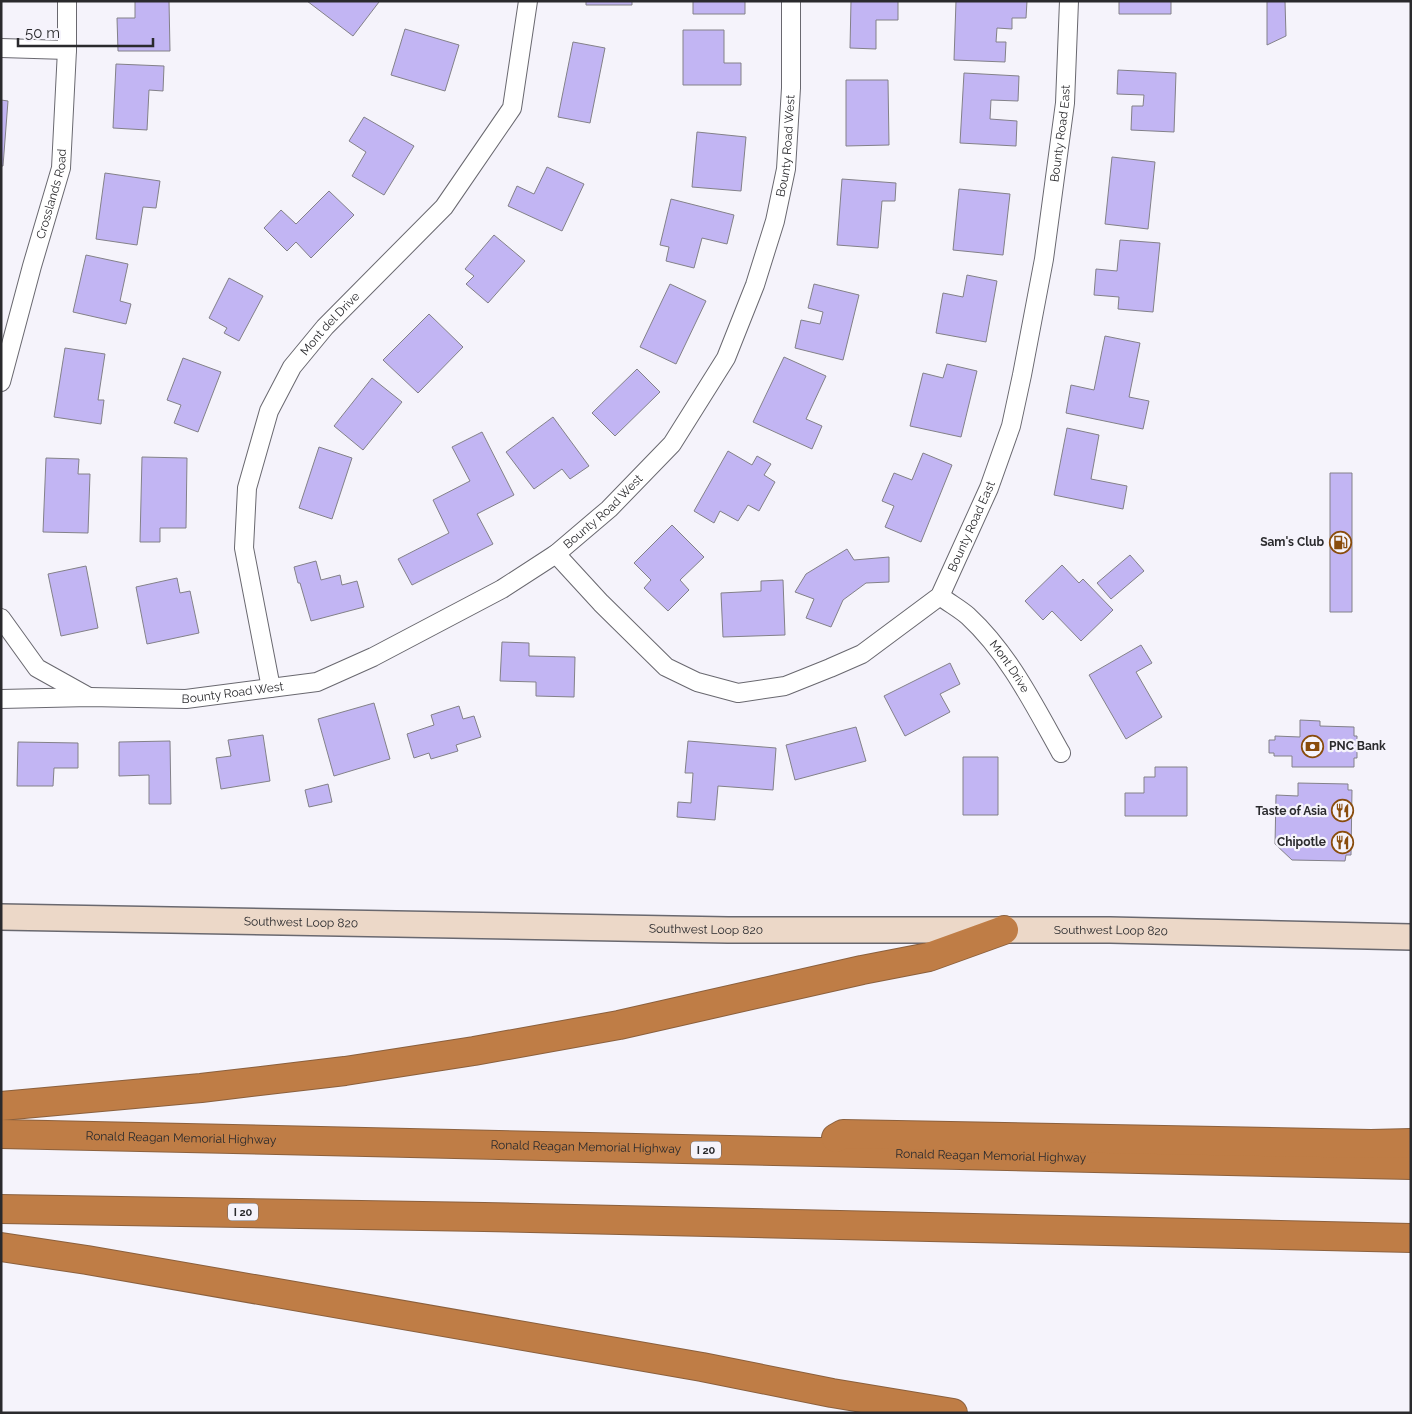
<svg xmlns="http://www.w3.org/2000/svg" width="1412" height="1414" font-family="Raleway,sans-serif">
<rect width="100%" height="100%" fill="#f5f3fb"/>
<path fill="#c2b5f3" stroke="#838188" d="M135 1H169L170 51H118L117 18H135Z
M307 1H379V2L353 36Z
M586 1H632V5H586Z
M693 1H745V14H693Z
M851 1H898V20H876V49L850 48Z
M956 1H1027L1026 18H1012V29L997 28 996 42H1006L1005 62 954 60Z
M1119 1H1171V14H1119Z
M1267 1H1285L1286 36 1267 45Z
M405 29 459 45 445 91 391 75Z
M683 30H724V63H741V85H683Z
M573 42 605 48 590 123 558 117Z
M116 64 164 66 163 91 149 90 147 130 113 128Z
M1118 70 1176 73 1174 132 1131 130 1132 106H1143L1144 95 1117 94Z
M964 73 1019 76 1018 101 991 100 990 119 1017 121 1016 146 960 143Z
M846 80H888L889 145 846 146Z
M1 100 8 101 3 166H1Z
M364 117 414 146 384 195 352 176 366 152 349 141Z
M697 132 746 137 741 191 692 187Z
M1112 157 1155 162 1148 229 1105 224Z
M547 167 584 184 562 231 508 206 517 186 534 194Z
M105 173 160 181 156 208 143 207 137 245 96 239Z
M842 179 896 183 895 201H882L878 248 837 245Z
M959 189 1010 194 1003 255 953 250Z
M329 191 354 215 311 258 296 242 287 251 264 228 281 210 296 224Z
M671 199 734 215 727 244 702 238 694 268 666 261 669 247 660 245Z
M494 235 525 261 488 303 466 284 474 276 465 269Z
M1120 240 1160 243 1153 312 1118 309 1119 297 1094 295 1096 269 1117 271Z
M86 255 128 264 120 301 131 304 126 324 73 312Z
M967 275 997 281 986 342 936 333 943 293 963 297Z
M229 278 263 296 239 341 224 333 227 328 209 318Z
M670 284 706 301 676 364 640 347Z
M814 284 859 295 843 360 795 348 801 320 820 324 823 312 808 308Z
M429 314 463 347 418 393 383 360Z
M1105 336 1140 343 1129 397 1149 401 1143 429 1066 413 1071 385 1094 390Z
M65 348 105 354 98 400H104L101 424 54 417Z
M784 357 826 376 806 419 822 426 812 449 753 422Z
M183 358 221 372 198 432 174 423 181 405 167 400Z
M947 364 977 371 961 437 910 426 923 373 943 378Z
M637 369 660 392 615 436 592 413Z
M372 378 402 402 363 450 334 426Z
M553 417 589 466 570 479 562 469 534 489 506 452Z
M1067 428 1099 435 1091 479 1127 486 1123 509 1054 495Z
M482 432 514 495 477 514 493 544 412 585 398 559 449 533 433 500 470 481 452 447Z
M319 447 352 458 332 519 299 508Z
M728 451 752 465 757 456 771 464 764 475 775 482 759 511 748 505 738 521 720 511 714 523 694 511Z
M923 453 952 465 921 542 885 527 894 506 882 501 894 473 912 480Z
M142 457 187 458 186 528H160V542H140Z
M46 458 79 459 78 474H90L88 533 43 532Z
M1330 473H1352V612H1330Z
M672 525 704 557 680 580 689 590 668 611 644 588 651 580 634 563Z
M847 549 854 560 889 557V582L866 583 843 600 831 627 806 618 814 599 795 592 806 574Z
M1130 555 1144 571 1111 599 1097 583Z
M316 561 321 580 340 575 342 585 357 581 364 607 311 621 300 583H298L294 567Z
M1062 565 1079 583 1083 579 1113 610 1081 641 1052 611 1043 620 1025 601Z
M86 566 98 628 61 636 48 574Z
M177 578 180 593 190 591 199 633 147 644 136 587Z
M783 580 785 635 723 637 721 593 761 591V581Z
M502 642 529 643V656L575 657 574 697 536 696V682L500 681Z
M1141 645 1152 663 1136 672 1162 717 1126 739 1089 675Z
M950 663 960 684 940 694 950 712 905 736 884 696Z
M374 703 390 759 334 776 318 719Z
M459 706 463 719 474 716 481 737 456 745 458 751 431 759 429 753 414 758 407 734 434 725 431 715Z
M1300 720 1320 721V726L1354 727V736H1357V758H1354V767H1292V756H1274V753H1269V740H1275V736L1300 737Z
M856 727 866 761 795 780 786 745Z
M263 735 270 781 221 789 216 758 231 756 228 740Z
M170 741 171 804H149V775L119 776V742Z
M688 741 776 748 773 790 718 786 715 820 677 817 678 802 691 803 693 773H685Z
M18 742 78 743V768H54L53 786H17Z
M963 757H998V815H963Z
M1155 767H1187V816H1125V793H1144V777H1155Z
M1298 783 1348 784V790H1352L1351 855H1346L1345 861 1292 860 1275 844 1276 795 1298 796Z
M328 784 332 802 309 807 305 790Z"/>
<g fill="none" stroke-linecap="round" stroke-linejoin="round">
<defs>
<g id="minor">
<path d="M1 48 67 50"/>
<path id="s1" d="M1 382 32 266 61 168 67 50V1"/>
<path id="s2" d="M556 554 601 603 666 667 697 682 738 693 785 686 830 668 862 654 940 596 989 488 1011 426 1022 375 1044 259 1065 103 1069 1"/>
<path id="s3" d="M940 596C949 603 960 609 968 616 1009 654 1034 705 1061 753"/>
<path d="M1 618 37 668 89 697"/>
<path id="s4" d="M271 688 244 548 247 488 269 411 292 367 325 327 444 207 512 108 528 1"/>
<path id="s5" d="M1 699 90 697 186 699 317 682 373 657 502 589 556 554 609 509 672 444 726 358 755 285 775 221 786 169 791 88V1"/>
</g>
<g id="secondary">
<path id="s6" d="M1 917 728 930H1110L1411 937"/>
</g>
<g id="motorway">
<path d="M1 1106 201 1088 345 1071 474 1051 619 1025 862 970 929 957 1004 930"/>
<path id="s7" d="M1 1134 1411 1165"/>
<path d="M836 1138 843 1134 1371 1144 1411 1143"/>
<path d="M1 1209 484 1217 1411 1238"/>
<path d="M1 1247 87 1260 702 1367 832 1393 953 1413"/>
</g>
</defs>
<use href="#minor" stroke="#69686f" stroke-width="20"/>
<use href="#secondary" stroke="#69686f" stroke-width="28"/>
<use href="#motorway" stroke="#8b603d" stroke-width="30"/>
<use href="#minor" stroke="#fff" stroke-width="18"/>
<use href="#secondary" stroke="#ecd8c8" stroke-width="25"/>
<use href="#motorway" stroke="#bf7d46" stroke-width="28"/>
</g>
<defs>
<symbol id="fuel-ring" viewBox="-11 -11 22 22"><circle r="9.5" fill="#f5f3fb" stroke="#894c0c" stroke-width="1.5"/><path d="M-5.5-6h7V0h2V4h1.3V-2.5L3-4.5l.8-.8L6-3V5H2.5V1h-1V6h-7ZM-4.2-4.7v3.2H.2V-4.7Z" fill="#894c0c"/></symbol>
<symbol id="bank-ring" viewBox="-11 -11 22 22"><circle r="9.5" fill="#f5f3fb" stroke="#894c0c" stroke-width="1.5"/><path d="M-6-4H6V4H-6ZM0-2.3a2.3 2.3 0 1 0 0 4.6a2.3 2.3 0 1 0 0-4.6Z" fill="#894c0c"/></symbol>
<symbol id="restaurant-ring" viewBox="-11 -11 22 22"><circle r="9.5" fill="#f5f3fb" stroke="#894c0c" stroke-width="1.5"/><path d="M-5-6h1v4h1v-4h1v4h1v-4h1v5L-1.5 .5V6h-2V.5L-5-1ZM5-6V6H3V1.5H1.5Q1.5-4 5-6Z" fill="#894c0c"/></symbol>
</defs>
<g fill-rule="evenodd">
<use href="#fuel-ring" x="1328" y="530" width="25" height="25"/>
<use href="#bank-ring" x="1300" y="734" width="25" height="25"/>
<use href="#restaurant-ring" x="1330" y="798" width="25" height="25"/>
<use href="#restaurant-ring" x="1330" y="830" width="25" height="25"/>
</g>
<g text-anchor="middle" stroke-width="4.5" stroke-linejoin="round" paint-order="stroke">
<g fill="#f5f3fb" stroke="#67666b" stroke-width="1">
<rect x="691" y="1141.5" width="30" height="17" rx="4"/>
<rect x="228" y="1203.5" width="30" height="17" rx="4"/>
</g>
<g font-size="11" font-weight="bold" fill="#2a2a2d">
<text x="706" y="1154">I 20</text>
<text x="243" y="1216">I 20</text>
</g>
<g font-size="12" fill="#2a2a2d" stroke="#f5f3fb">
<text dy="4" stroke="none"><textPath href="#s2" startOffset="944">Bounty Road East</textPath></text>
<text dy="4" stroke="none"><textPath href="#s5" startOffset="1072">Bounty Road West</textPath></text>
<text dy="4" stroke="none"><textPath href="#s1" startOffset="195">Crosslands Road</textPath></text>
<text dy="4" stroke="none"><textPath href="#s4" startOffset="390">Mont del Drive</textPath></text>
<text dy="4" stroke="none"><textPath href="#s5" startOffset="652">Bounty Road West</textPath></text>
<text dy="4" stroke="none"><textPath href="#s2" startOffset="539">Bounty Road East</textPath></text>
<text dy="4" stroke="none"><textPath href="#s3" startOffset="100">Mont Drive</textPath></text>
<text dy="4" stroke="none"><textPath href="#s5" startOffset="232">Bounty Road West</textPath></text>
<text dy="4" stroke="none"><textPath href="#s6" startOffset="300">Southwest Loop 820</textPath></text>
<text dy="4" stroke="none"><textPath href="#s6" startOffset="705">Southwest Loop 820</textPath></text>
<text dy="4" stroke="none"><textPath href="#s6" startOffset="1110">Southwest Loop 820</textPath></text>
<text dy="4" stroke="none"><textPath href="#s7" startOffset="180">Ronald Reagan Memorial Highway</textPath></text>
<text dy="4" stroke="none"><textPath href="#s7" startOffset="585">Ronald Reagan Memorial Highway</textPath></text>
<text dy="4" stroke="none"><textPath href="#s7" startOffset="990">Ronald Reagan Memorial Highway</textPath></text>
</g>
<g font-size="12" font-weight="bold" fill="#2a2a2d" stroke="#f5f3fb" text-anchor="end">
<text x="1324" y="546">Sam's Club</text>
<text x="1329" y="750" text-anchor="start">PNC Bank</text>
<text x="1327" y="815">Taste of Asia</text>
<text x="1326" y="846">Chipotle</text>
</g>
</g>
<rect width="1412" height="1414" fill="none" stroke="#2a2a2d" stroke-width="5"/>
<path d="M18 38v8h135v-8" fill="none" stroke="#2a2a2d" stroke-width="2.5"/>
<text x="25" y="38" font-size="15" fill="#2a2a2d" stroke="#f5f3fb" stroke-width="4" paint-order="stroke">50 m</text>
</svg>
